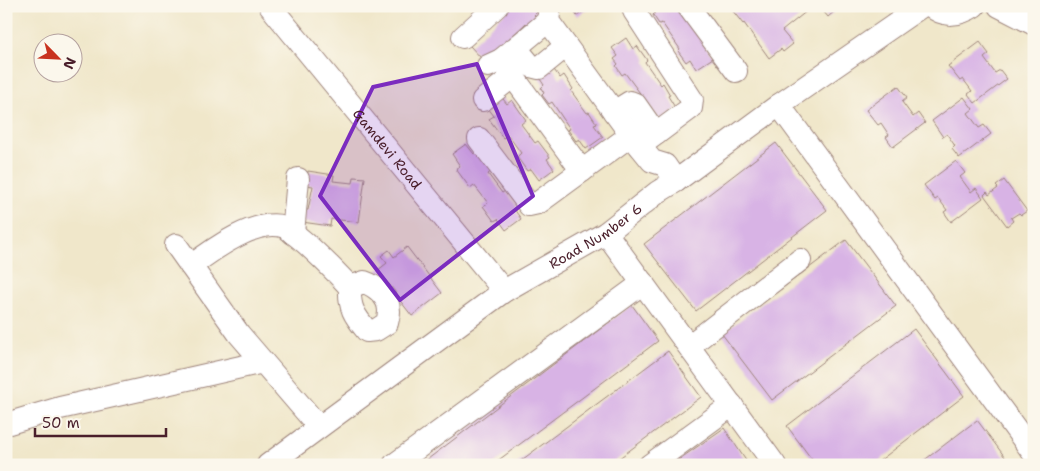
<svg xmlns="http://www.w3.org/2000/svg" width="1040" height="471" font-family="'Shantell Sans',sans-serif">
<rect width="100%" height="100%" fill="#fbf7ec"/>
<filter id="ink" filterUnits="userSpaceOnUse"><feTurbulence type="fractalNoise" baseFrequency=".02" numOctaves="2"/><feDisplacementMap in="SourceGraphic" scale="10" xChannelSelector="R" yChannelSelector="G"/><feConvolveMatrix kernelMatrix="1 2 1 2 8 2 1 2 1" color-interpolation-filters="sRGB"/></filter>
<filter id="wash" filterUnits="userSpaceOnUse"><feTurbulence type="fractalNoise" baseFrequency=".0096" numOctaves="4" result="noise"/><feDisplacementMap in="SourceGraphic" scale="20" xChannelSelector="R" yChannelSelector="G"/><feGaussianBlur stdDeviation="1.12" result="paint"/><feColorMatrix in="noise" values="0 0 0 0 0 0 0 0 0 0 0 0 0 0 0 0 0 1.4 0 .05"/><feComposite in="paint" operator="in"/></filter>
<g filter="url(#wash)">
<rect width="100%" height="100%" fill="#f0e7ca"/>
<g id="blocks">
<path fill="#d8b3e5" d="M508 6H536L535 7 538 11 534 15 537 18 529 26 526 23 503 45 496 57 491 52 482 59 470 46 510 8Z
M571 6H592L577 16Z
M653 6H681L713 58 696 69 690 59 686 62 678 51 680 49 662 23 659 24 653 15 655 13 651 8Z
M729 6H813L782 31 793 44 783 52 781 49 769 58 744 23 743 24Z
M819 6H834L836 10 828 17Z
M626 38 633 49 637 46 647 60 645 62 661 85 663 83 670 95 668 96 676 109 660 120 625 73 622 75 616 66 618 64 614 59 618 56 612 48Z
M980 42 989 54 984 58 995 73 1000 70 1007 79 975 103 968 94 972 91 963 79 960 81 948 66Z
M552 67 560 78 564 75 573 89 571 91 587 113 589 112 597 124 594 125 603 137 586 149 579 139 576 141 568 130 570 129 552 102 549 104 542 95 544 93 541 88 544 85 538 76Z
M898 86 907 98 902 102 913 117 918 113 925 123 893 147 886 137 889 135 881 123 878 125 866 110Z
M499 94 507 104 512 100 526 120 521 124 535 143 538 141 550 157 547 159 554 169 539 180 531 169 527 171 517 157 521 153 508 135 503 138 489 119 494 116 485 104Z
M964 97 973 109 968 113 979 128 984 125 991 134 959 158 952 149 955 146 947 134 943 137 932 121Z
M776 143 827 210 696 311 644 244Z
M466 144 474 154 479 151 493 170 488 174 502 193 505 191 517 207 514 209 521 219 506 230 498 219 494 221 483 206 488 203 474 185 470 188 456 169 460 166 452 154Z
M956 161 965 173 960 177 971 192 976 188 983 198 951 222 944 212 947 210 938 198 935 200 924 185Z
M308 171 334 175 333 181 353 183 354 177 365 178 359 222 331 219 330 226 302 222 303 210H308L313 186 306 185Z
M1004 180 1027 211 1021 215 1019 213 1011 218 1013 221 1007 226 984 195 987 192 989 195 998 188 996 186Z
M846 240 896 306 772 400 722 334Z
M407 247 442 293 412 316 377 271 387 263 381 256 389 250 394 257Z
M632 305 658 341 492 465H420Z
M914 329 964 396 874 465H816L787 426Z
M668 351 701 397 610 465H515Z
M977 420 1011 465H918Z
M724 428 749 465H671Z"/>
</g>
</g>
<g filter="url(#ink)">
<use href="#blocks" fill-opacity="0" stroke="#9d837a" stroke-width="1"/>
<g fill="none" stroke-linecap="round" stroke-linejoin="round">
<defs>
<g id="minor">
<path id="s1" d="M270 6 504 291"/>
<path d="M550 6 548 21 631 135 652 161 665 165 676 181"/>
<path d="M634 6V11L692 100 691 108 640 146"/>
<path d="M688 6 736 71"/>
<path d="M931 6C944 18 960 15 974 6"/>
<path d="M999 6 1034 24"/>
<path d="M463 37 497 6"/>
<path d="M516 48 531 66 539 68 566 46"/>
<path d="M501 60 582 171"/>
<path d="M488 66 501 60 548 21"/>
<path d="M483 100 513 76"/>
<path d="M779 105 1034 454"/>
<path d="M614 112 630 102 635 104 656 134"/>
<path d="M479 139 529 205 538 203 631 135"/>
<path d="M293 233 298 179"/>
<path d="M606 233 775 465"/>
<path d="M176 245 239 334 319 427"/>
<path d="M191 266C212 250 257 217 285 227 289 229 293 233 297 236 317 252 333 269 350 287 349 308 354 315 367 331L376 330 387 323C388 319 389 314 389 311 389 297 376 286 364 282L350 287"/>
<path d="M689 346 800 260"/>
<path d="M6 424 60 408 263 362"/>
<path id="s2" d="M268 465 504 291 606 233 658 192 676 181 779 105 922 6"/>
<path d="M394 465 643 283"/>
<path d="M650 465 732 405"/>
</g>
</defs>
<use href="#minor" stroke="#9d837a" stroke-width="24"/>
<use href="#minor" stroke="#fff" stroke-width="22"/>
</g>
</g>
<path fill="#7b2cbf" fill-opacity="0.2" stroke="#7b2cbf" stroke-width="4" stroke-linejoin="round" d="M477 64 533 196 400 300 320 196 373 87Z"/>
<g text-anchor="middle" stroke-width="4" stroke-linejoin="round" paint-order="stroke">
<g font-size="14" fill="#4a1f2b" stroke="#fbf7ec">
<text dy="5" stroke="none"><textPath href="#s1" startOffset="185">Gamdevi Road</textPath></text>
<text dy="5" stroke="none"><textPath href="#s2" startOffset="400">Road Number 6</textPath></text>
</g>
</g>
<rect width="1040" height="471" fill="none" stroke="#fbf7ec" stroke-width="25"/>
<g transform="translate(58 58) rotate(114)"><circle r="24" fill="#fbf7ec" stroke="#b4a19f"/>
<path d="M0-4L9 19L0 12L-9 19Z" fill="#c8321e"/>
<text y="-8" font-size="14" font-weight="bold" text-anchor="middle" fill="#4a1f2b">N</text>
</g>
<path d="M35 428v8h131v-8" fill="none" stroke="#4a1f2b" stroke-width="2.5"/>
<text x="42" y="428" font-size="15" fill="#4a1f2b" stroke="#fbf7ec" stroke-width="4" paint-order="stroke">50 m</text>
</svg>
